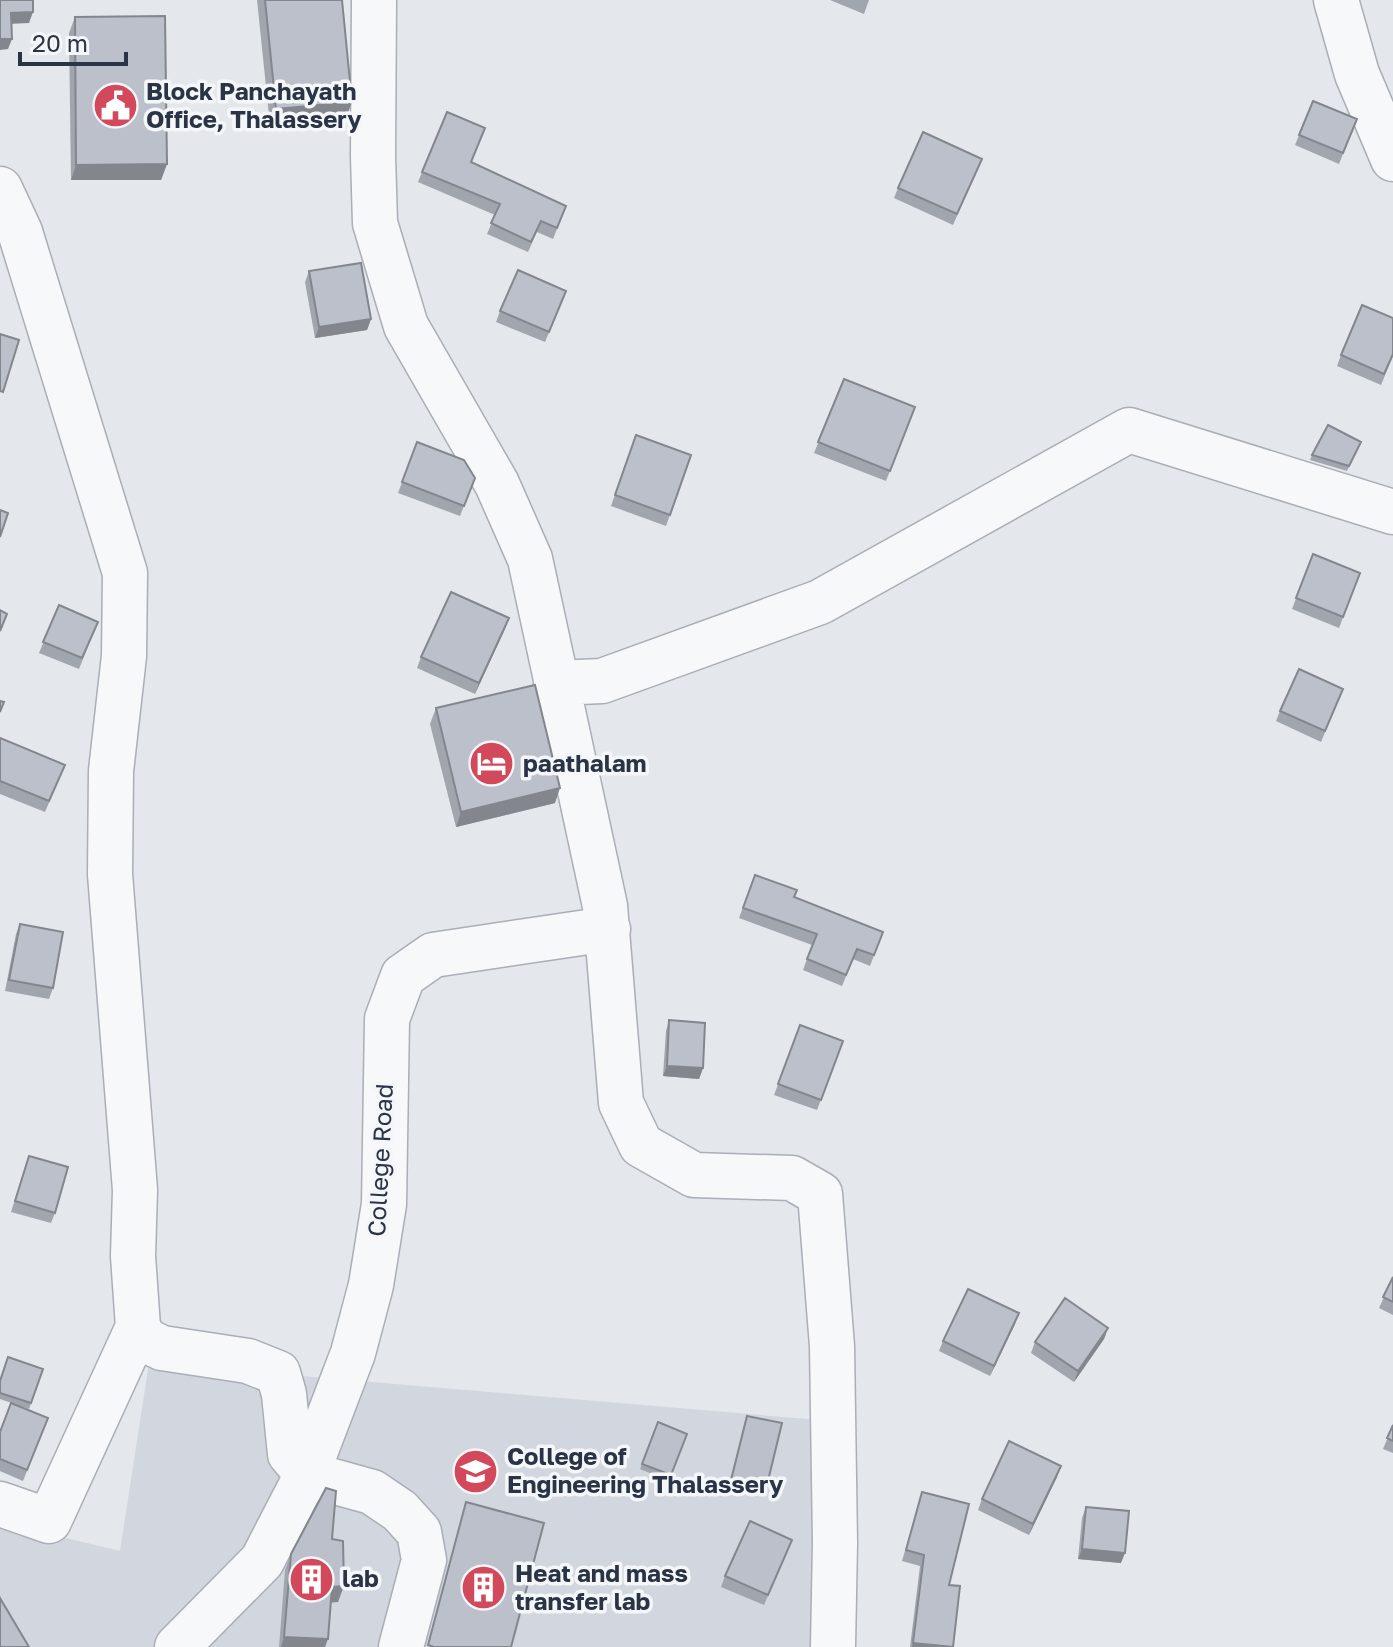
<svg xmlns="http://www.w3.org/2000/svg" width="1393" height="1647" font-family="'Golos Text',sans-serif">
<rect width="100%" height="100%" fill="#e4e7ec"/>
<path fill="#d2d6de" d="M149 1363 819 1420V1647H0V1522L120 1551Z"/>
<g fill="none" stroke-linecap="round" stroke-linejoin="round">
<defs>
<path id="minor" d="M374 0 373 156 375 223 406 326 497 484 530 559 605 906 621 1103 641 1145 694 1175 792 1178 820 1194 832 1346 835 1543 833 1647
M1336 0 1357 74 1393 159
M0 189 20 232 125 573 124 656 111 771 110 874 135 1190 133 1256 138 1327 145 1340 162 1348 248 1361 278 1373 284 1394 290 1454 307 1474 372 1492 400 1511 419 1532 424 1560 401 1647
M556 683 602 681 820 602 1129 430 1393 512
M0 1504 49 1521 138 1327
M177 1647 262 1561 307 1474 353 1353 371 1285 384 1204 387 1019 403 976 433 955 608 929"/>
</defs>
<use href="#minor" stroke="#a9aeb7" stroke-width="47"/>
<use href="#minor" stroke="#f7f8fa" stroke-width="44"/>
</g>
<path fill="#a1a5ae" d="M257 0H342L346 118 270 125Z
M830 0H869L864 14Z
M75 17 167 164 161 180H71L69 33Z
M1313 101 1357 119 1339 164 1295 145Z
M982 159 953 225 894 198 898 188Z
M471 162 566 206 553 239 537 232 528 252 487 234 495 215 418 182 422 172Z
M309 271 371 319 367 330 315 338 305 282Z
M566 291 545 342 496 322 500 311Z
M1393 318V356L1381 385 1337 366 1341 355Z
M844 379 915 407 886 481 814 453Z
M636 435 691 455 666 526 611 506Z
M417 442 475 478 460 516 398 493Z
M1361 442 1347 471 1310 460 1312 455Z
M1313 554 1360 573 1339 628 1292 609Z
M59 605 98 622 79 669 39 653Z
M509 618 475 694 417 668 421 657Z
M1343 689 1321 742 1276 721 1280 711Z
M436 708 555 803 456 827 430 724Z
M0 738 65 765 45 812 0 794Z
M755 875 794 897 883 932 870 966 853 959 842 986 803 970 812 945 739 918Z
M20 924 53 988 49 999 5 991 16 934Z
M669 1020 703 1068 699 1079 663 1076 666 1031Z
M800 1025 843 1041 817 1110 774 1095Z
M29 1156 55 1213 51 1223 11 1212Z
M1393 1277V1315L1379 1308Z
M1015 1324 990 1376 939 1351 943 1341Z
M1108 1328 1104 1339 1074 1382 1031 1353 1035 1342Z
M43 1369 29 1409 0 1399V1380Z
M48 1418 23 1481 0 1471V1432Z
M658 1422 687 1434 669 1481 640 1469Z
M745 1422 766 1489 764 1495 729 1486Z
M1393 1425V1453L1383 1449Z
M1057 1477 1029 1535 978 1510 982 1499Z
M922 1492 949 1585 953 1647H910L920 1566 902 1561Z
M1086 1507 1121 1563 1078 1559 1082 1518Z
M332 1539 338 1602H331L325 1647H279L285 1570 291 1554Z
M792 1540 764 1605 721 1587 725 1576Z"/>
<path fill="#83868d" d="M33 12 29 23 7 24 11 13Z
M0 39H12L8 49 0 50Z
M352 102 346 118 270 125 276 109Z
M167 164 161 180H71L76 165Z
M371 319 367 330 315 338 319 327Z
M509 618 505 629 475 694 479 683Z
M560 788 555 803 456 827 461 812Z
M667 1066 703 1068 699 1079 663 1076Z
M1019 1313 1015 1324 990 1376 994 1366Z
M1108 1328 1104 1339 1074 1382 1078 1371Z
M1061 1466 1057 1477 1029 1535 1033 1524Z
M1082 1549 1125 1553 1121 1563 1078 1559Z
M344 1586 338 1602 326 1603 332 1587Z
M284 1637 328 1639 325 1647H281Z
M913 1643 943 1647H912Z"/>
<path fill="#bbc0ca" stroke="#83868d" stroke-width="2" d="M0 0H33V12L11 13 12 39H0Z
M265 0H342L352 102 276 109Z
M165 16 167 164 76 165 75 17Z
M1313 101 1357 119 1343 153 1299 135Z
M447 112 485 128 471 162 566 206 557 228 541 221 531 242 491 223 500 204 422 172Z
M923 132 982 159 957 214 898 188Z
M361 263 371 319 319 327 309 271Z
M518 270 566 291 549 332 500 311Z
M1362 305 1393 318V354L1384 374 1341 355Z
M0 334 19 340 3 392 0 391Z
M844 379 915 407 890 471 818 442Z
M1328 425 1361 442 1349 466 1312 455Z
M636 435 691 455 670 515 615 495Z
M417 442 464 460 475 478 464 506 402 482Z
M0 510 8 513 0 537Z
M1313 554 1360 573 1343 617 1296 598Z
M451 592 509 618 479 683 421 657Z
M59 605 98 622 82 658 43 642Z
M0 610 7 614 0 631Z
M1299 669 1343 689 1325 731 1280 711Z
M535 685 560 788 461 812 436 708Z
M0 701 4 702 0 712Z
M0 738 65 765 49 801 0 781Z
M755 875 797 890 794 897 883 932 874 955 857 949 846 975 807 959 817 934 743 908Z
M20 924 63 932 53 988 9 980Z
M669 1020 705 1023 703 1068 667 1066Z
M800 1025 843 1041 821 1100 778 1084Z
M29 1156 68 1167 55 1213 15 1201Z
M1393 1277V1302L1383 1297Z
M968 1289 1019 1313 994 1366 943 1341Z
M1065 1298 1108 1328 1078 1371 1035 1342Z
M8 1357 43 1369 31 1403 0 1393V1381Z
M11 1403 48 1418 27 1470 0 1459V1432Z
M747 1416 782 1423 766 1489 731 1480Z
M658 1422 687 1434 671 1475 642 1464Z
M1393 1425V1441L1387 1438Z
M1009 1441 1061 1466 1033 1524 982 1499Z
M326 1488 336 1491 332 1539 343 1541 344 1586 332 1587 328 1639 284 1637 291 1554Z
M922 1492 969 1504 949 1585 960 1586 953 1647 913 1643 924 1555 906 1550Z
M466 1502 544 1523 511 1647H434L428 1645Z
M1086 1507 1129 1511 1125 1553 1082 1549Z
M750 1521 792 1540 768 1595 725 1576Z
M0 1598 29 1647H0Z"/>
<defs>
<symbol id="civic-disc" viewBox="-11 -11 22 22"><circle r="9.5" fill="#d1495b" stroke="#f4f6f9"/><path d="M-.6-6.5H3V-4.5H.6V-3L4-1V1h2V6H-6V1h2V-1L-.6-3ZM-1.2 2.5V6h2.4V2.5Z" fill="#fff"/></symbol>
<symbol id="hotel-disc" viewBox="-11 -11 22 22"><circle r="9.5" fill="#d1495b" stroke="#f4f6f9"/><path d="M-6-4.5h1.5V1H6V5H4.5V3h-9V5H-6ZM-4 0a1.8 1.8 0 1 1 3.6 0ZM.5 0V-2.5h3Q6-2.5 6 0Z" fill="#fff"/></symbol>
<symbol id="university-disc" viewBox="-11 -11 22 22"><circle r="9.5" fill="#d1495b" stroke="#f4f6f9"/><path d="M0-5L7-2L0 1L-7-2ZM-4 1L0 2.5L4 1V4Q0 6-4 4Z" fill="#fff"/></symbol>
<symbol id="building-disc" viewBox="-11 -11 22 22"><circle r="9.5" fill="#d1495b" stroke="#f4f6f9"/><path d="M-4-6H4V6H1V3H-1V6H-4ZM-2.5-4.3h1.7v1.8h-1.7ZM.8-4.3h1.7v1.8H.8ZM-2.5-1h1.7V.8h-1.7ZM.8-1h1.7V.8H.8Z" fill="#fff"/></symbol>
</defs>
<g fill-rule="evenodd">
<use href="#civic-disc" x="90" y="80" width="51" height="51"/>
<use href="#hotel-disc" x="466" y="738" width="51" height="51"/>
<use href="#university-disc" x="450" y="1446" width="51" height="51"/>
<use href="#building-disc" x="286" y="1554" width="51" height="51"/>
<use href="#building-disc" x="458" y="1562" width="51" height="51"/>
</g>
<g text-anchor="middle" stroke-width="7" stroke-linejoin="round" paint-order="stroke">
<g font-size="24" font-weight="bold" fill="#2b3445" stroke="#f4f6f9" text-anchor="start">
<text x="146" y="100">Block Panchayath<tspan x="146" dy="28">Office, Thalassery</tspan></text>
<text x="523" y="772">paathalam</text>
<text x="507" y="1465">College of<tspan x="507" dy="28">Engineering Thalassery</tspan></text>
<text x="515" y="1582">Heat and mass<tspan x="515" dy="28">transfer lab</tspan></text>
<text x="342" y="1587">lab</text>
</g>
<g font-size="24" fill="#2b3445" stroke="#f4f6f9">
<text transform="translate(381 1160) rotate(-87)" y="8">College Road</text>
</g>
</g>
<path d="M20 52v12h106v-12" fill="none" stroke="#2b3445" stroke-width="4"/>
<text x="32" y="52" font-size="24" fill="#2b3445" stroke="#f4f6f9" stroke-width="6" paint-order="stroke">20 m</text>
</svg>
